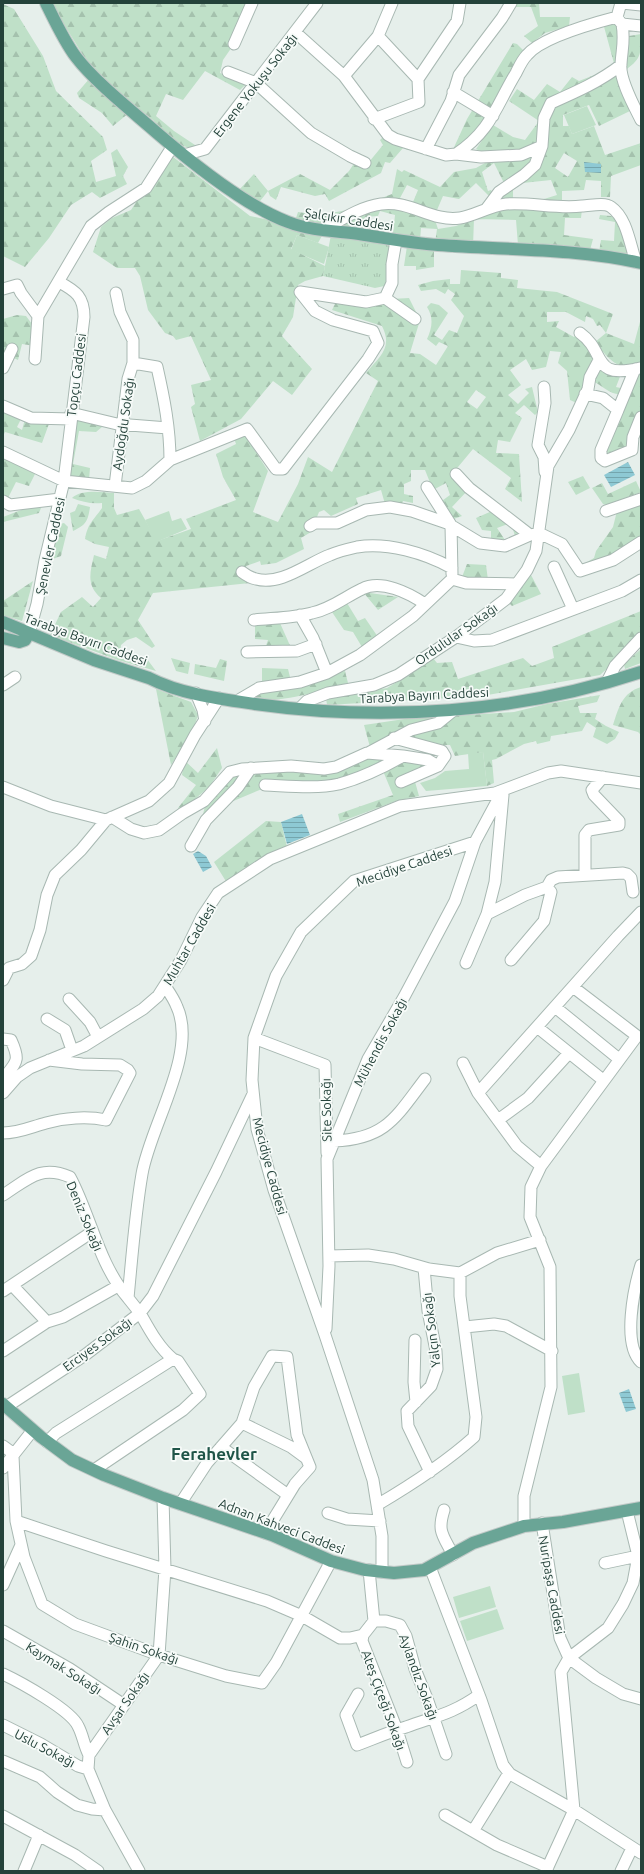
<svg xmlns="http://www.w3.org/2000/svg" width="644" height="1874" font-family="Ubuntu,sans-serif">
<defs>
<pattern id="forest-firs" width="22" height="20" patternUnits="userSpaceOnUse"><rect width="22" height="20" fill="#bfe0c8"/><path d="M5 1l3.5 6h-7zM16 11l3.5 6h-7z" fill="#a4c1ad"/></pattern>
<pattern id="park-tufts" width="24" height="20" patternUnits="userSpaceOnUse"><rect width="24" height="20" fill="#bfe0c8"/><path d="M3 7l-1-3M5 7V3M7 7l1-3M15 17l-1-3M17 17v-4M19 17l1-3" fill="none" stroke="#a4c1ad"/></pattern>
<pattern id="water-rules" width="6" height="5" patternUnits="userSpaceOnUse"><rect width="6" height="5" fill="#8ec9d4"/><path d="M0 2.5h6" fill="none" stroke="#74a5ad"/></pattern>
</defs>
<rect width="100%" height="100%" fill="#e6efeb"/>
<path fill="#bfe0c8" d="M587 106 596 125 572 134 564 115Z
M297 235 329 247 324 264 291 250Z
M169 511 172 521 181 518 187 529 156 542 145 520Z
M483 752 487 786 426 791 420 783 435 778 445 771 469 769 468 753Z
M579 1373 585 1412 568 1415 562 1376Z
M490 1586 496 1607 459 1618 453 1597Z
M497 1609 504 1629 467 1641 460 1621Z"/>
<path fill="url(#forest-firs)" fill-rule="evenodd" d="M47 3H252L234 44 223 60 220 73 247 83 240 90 205 71 183 100 166 94 156 116 174 131 198 147 197 151 173 142 153 120 117 92 86 60 60 18Z
M506 3H539L540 17H570L569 26 545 33 532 43 524 36 538 26 531 7H505Z
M3 4 14 9 43 56 56 91 103 137 107 150 91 161 96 182 116 176 111 153 117 149 128 167 123 176 127 184 100 198 92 192 71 205 49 238 25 267 3 256Z
M619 22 629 36 641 34C641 60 640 59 619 75L630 111 599 126 589 105 563 115V126H569L572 134 594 126 605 155 641 143V165L611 176 610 197H601V181L586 180 584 190 562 191V204L582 209 581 218H565L564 235 593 239 590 250 518 245 516 220 474 219 473 246 435 243 437 229 421 228 420 241 393 233 395 215 380 211 378 216 365 217 362 230 295 221 298 212C334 218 359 207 392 194L397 169 402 172 404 170 440 187 454 172 476 168 494 158 476 149 493 125 513 137 525 140 539 121 509 101 517 89 534 100 547 84 560 92 572 77 579 81 615 67 603 23ZM564 153 577 161 568 177 555 168ZM494 163 503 181 509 183 492 212 456 226 438 229 434 217 443 196 459 199 476 183 490 197 493 194 491 190 488 191 482 172ZM551 180 557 195 544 199 513 198V184ZM407 185 418 190 413 202 400 198Z
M513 43 517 44 527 54 460 156H450L467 119Z
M90 78 129 113 113 126 102 113 79 98 77 93Z
M383 137 411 144 408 150 403 148 390 163 385 162 381 173 329 201 325 194 315 196 281 187 276 200 270 196 268 191 257 205 238 191 254 174 268 191 300 174 330 190 349 171 359 156 369 162 383 145 380 140Z
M168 153 250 216 324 232 318 243 297 235 291 249 325 266 323 276 305 281 298 285 293 317 282 336 312 369 292 395 273 381 241 419 200 441 191 407 195 404 191 385 211 380 191 336 176 340 173 336 165 333 148 310 140 276 135 268H117L93 252 101 227 112 218 131 210Z
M600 215 611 216 615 219 618 217 631 258 599 252 601 240 614 241 615 222 599 219Z
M407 246 434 249V267L416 270V266H404Z
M461 270 501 273V278L518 280 517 288 557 292 613 314 606 333 634 344 641 318V364C620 375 607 357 595 342L606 333 600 325 597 326 593 319 586 316 585 322 566 312H547V322L559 321 556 327 574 337 577 333 597 360 579 404 570 400 567 371 558 363 561 352 550 351 546 367 532 370 526 359 510 370 521 385 508 395 518 404 529 393 525 389 532 387 538 412 535 415 524 405 515 413 522 418 510 442 498 440 496 453 519 454 522 502 505 489 511 478 473 449 453 473 468 490 452 507 462 516 451 520 439 503 450 495 446 483 433 490 425 470H411V481L404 484V494L413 496V503L403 501 402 505 385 504 381 490 356 498 358 504 331 516 324 510 319 512 311 532 301 538 304 549 276 563 261 565 260 561 246 566 250 583 153 593 138 620 155 646 152 648 136 637 127 640 121 645 120 654 144 663 147 659 156 671 118 660 50 635 61 612 82 597 93 607 101 598C86 585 90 573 94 555L106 559 109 547 95 544 85 539C88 523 93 521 102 508V503C91 504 82 502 72 498 81 489 102 492 114 493V508L117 515 139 509 157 541 191 529 186 519 236 500 223 477 216 454 236 444 233 435 241 434 246 437 268 471 253 512 278 522 298 484 308 457 332 472 378 381 366 373C380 356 393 348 382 326L332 310 336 302 409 298 420 320 410 353 420 354 436 365 448 346 439 342 436 346 427 339C432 328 434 318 427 307L431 303 439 305 448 313 434 335 442 340 449 330 457 333 464 316 451 300 455 294 448 289 445 294 436 289 421 291 418 285 433 281 450 279V284H460ZM476 390 486 397 477 409 467 402Z
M17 315 26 316 32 324 35 346 22 344 18 360 3 353V319Z
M599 361 621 374 616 387 625 389 622 394C611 396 602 385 592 381Z
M641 373V411L629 438 628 447 608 454 606 450 639 374Z
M3 410 21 419 17 427 22 430 25 419 50 421 42 443 5 432 3 436Z
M76 420 97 423 102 427 96 432 79 431 73 464 90 468 89 480 67 477Z
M3 455 35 474 29 486 16 482 7 500 3 498Z
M583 476 590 488 576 495 568 482Z
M636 481 641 492 607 505 603 504 592 488 602 483 608 494Z
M78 504 90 507C88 521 86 525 73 531L70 513 75 511Z
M641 504V539L623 551 582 565 594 558 596 551 613 527 617 511Z
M29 507 41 508 39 513 3 522V517Z
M492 511 527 534 505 545 491 542V531L482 530 476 518ZM511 523 515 536 505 540 497 528Z
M64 523 68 527 61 556 53 559 52 550 60 524Z
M467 564 486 565 488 580 462 577Z
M531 575 541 594 512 606 507 601Z
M33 581 22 621 3 615V601Z
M363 592 398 597 378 610Z
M347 603 358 621 365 618 378 637 362 647 353 632 344 630 332 612Z
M641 611V638L600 675 482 696 327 705 326 698 387 688 412 673 429 653 437 663 452 662 458 679 523 658 532 666 554 658 552 647Z
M280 623 292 650 264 651 268 640 255 639V624Z
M641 649V663L625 669 624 664Z
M171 658 190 663 188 674 176 671Z
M220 659 227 661 224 681 194 674 195 664 216 668Z
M262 668 288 669 291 681H262Z
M345 671 348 683C330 688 268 708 254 696L255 694 315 683 334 673Z
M641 687V735L638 732 613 725C619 707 622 693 641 687Z
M156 689 191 702 198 715 193 730 171 765Z
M600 695 597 702 578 706 580 713H597L595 719 606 726 619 732 615 739 607 744 593 737 596 728 587 722 582 731 551 736 550 741 537 744 536 741 524 744 496 759 492 760 494 783 487 786 483 752 455 756 450 745H441L437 747 400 738 454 716 514 712 547 704Z
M445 713 437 721 370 747 364 725Z
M217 748 222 768 209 787 181 811 178 808 196 785 182 775 184 760 198 773Z
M368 755 401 756 338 783 262 789 224 805 198 835 205 806 229 777 250 770 324 771Z
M404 757 431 763 414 778 419 796 396 801 340 822 338 814 393 795 383 771Z
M266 821 281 822 287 847 227 883 214 862Z"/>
<path fill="url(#park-tufts)" d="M331 235 394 243 389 285 375 288 323 276Z"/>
<path fill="url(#water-rules)" d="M584 162 601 164V173L585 172Z
M628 462 635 475 611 487 604 475Z
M302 814 310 835 287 844 281 822Z
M198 851 206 856 212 867 203 872 193 854Z
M629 1389 636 1409 626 1412 619 1393Z"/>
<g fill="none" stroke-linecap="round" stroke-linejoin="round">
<defs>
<path id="minor" d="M622 3 641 5
M618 19 622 24 641 26
M622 24C625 40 622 48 621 64 619 79 634 106 641 120
M295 32 344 76 388 135 395 139 446 155 456 154 481 157 521 155 542 146 544 118 551 103C576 92 599 82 621 65
M378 36 418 79
M234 44 252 3
M228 72 256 83 311 133 350 156 365 163
M344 76 378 36 392 3
M453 92 493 116
M374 119 419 102 418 79 457 21 460 3
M426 149 451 101 459 75 502 18 511 3
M456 154C491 131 496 106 516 73 519 67 522 60 527 55 542 37 594 23 617 17L621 3
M184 155 205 149 317 3
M487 208 499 192 524 175 535 165 542 146
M323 230C341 220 360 207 381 204 411 200 431 222 460 218 474 216 489 206 506 204 531 202 556 209 582 206 590 206 604 202 611 207 627 218 630 245 636 262
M3 289 17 285 21 293 38 316
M385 298 415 319
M580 333C607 352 590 380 640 368
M35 359 38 316 91 226 109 212 146 188 169 152 174 147
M3 368 12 349
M544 387 545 403 538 445 544 457 545 472
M585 394 603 398 618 410 635 369
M3 406 31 418 71 419
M618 410 601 450V458L605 461 632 450 633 437 641 417
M71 413 117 424 168 428
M3 452 64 481 132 488 146 481 170 460C170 428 164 398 157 367L133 363V340L120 312 116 293
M170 460 247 429 276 469H283L368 359 378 343 373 331 333 320 315 311 300 292 366 302 385 298 392 283V264L396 241
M456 474 469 488 530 535
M115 486 128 379 133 363
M427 487 451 525 452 574
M3 501 10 505 60 499
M606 511 641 499
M310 526 315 523H337L366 510 390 507 412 511 447 523 480 543 505 546 530 535 539 533 562 544 580 571 613 560 641 542
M554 567 573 609
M242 572C246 575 251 578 256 579 281 586 308 563 330 555 339 551 348 549 357 547 387 542 425 553 452 568
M300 615 313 638 327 673
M254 620C273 618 294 618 312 613 331 609 345 597 362 589 381 579 409 593 425 604
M29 633 37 604 45 560 64 481 84 317C84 297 76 291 59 282
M456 637 474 641 492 640 622 591 641 580
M247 652 297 651 316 644
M607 682 615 666 641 638
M3 685 15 677
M196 693 203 710 205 721
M237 701 259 688 300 682 327 673 360 655 413 616 452 579 466 583 517 584
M299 709 307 701 328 693 374 685 398 675 456 637 506 599 527 570 536 551 548 466 569 430 588 389 590 377 599 360
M394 738 442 751 445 756 438 766
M368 753 411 730 438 723 454 710
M265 785C289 786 316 789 339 784 361 778 384 767 403 756
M3 787 51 806 106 820 149 801 169 783 195 735 219 698
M112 817 131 829 144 833 159 830 183 813 204 801 230 772 242 769 291 766 324 769 336 767 367 753 403 756 428 760 438 766 401 782
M191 846 206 820 238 787 251 768
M585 875V835L589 830 619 825V821L594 795 592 790 603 777
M547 887 551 880 558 877 623 873 627 874 631 878 633 892
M487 914 525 895 547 887 551 892 544 921 511 960
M466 963 487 914 495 882 503 795
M3 980 9 968 22 964 31 956 40 930 47 895 55 875 81 850 106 820
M165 986C169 992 174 999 177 1007 198 1053 150 1126 142 1174 135 1215 132 1257 128 1298L140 1313 153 1296 216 1172 253 1094
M69 999 90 1022 98 1037
M555 1007 619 1059
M47 1019 65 1030 72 1050
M537 1027 603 1080
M254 1038 325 1065 327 1153
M3 1039 11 1040C21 1062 16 1062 3 1079
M463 1063 478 1093
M3 1093 17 1077 30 1068 84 1046 143 1009 158 996 181 960 202 917 218 893 270 859 400 806 495 793 548 773 561 771 641 783
M498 1120 528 1098 569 1053
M3 1133C19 1133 31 1127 46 1123 64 1118 87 1116 106 1120L130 1073 128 1070 120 1065 82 1064 49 1060
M334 1141C386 1139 396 1117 425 1079
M541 1166 517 1146 478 1093 618 936 641 912
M3 1195C27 1180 40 1164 70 1177 91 1216 98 1263 128 1298
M329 1256 368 1255 394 1259 429 1269 460 1273V1296L476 1417 474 1437C444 1464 411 1485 377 1505
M641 1265C634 1288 622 1344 641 1362
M424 1268 428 1311 436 1351 437 1369 431 1386 407 1411 408 1426 430 1472
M460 1273 497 1253 540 1240
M12 1285 47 1322
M3 1291 92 1232
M465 1327 494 1324 506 1326 552 1351
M326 1329 329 1266 327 1159 368 1059 404 997 455 901 475 842 503 790
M415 1340 414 1382 416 1402
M3 1351 47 1322 63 1317 118 1286
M6 1407 85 1355 140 1313C149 1329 159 1348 173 1359
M242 1423 291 1447 306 1458
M47 1442 56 1433 173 1359 178 1361 200 1394 183 1410 94 1470
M3 1446 14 1454
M221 1447 288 1495
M13 1456 16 1521 24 1557 42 1604 75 1624 159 1655 226 1676 262 1683 276 1663 331 1561
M3 1468 33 1430
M180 1504 207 1463 242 1423 254 1387 272 1356 287 1357 297 1435 310 1467 295 1484 265 1533
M444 1510C437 1532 443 1535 453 1555
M328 1513 347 1519 380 1521
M16 1521 106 1551 267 1601 302 1616 340 1638H350L363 1635
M542 1523 560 1638 569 1658 596 1678 623 1694 641 1699
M524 1526V1496L551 1387 550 1267 530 1217 531 1187 541 1166 637 1036 573 987
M605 1563 638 1556
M430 1567 481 1700 503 1765 510 1774 574 1810 641 1853
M369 1570 374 1621 363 1635 362 1641 397 1730 407 1762
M382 1572V1536L373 1480 325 1335 274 1190 257 1129 252 1080 254 1038 276 976 301 932 354 881 475 842
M3 1585 21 1545
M374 1621H386L400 1625 406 1636 415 1669 428 1701 446 1754
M3 1631 70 1669 124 1705
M3 1674C20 1682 71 1710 78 1726 83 1735 84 1746 89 1755
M358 1694 346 1715 357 1745C373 1739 389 1732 406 1727 436 1716 452 1714 479 1695
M3 1725 41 1744 78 1766 88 1769
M3 1761 40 1777 57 1792 77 1805 92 1809 105 1810
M445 1815 497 1845 548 1867
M3 1816 75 1855 98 1871
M473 1831 509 1773
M24 1871 39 1835
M139 1871 105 1810 88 1769 89 1755 159 1655 165 1569 163 1498
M546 1871 574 1810 561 1672 569 1658 608 1628 623 1604 633 1583 638 1556 627 1511
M621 1871 632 1848"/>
<path id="major" d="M46 3C55 21 64 41 76 57 96 83 132 111 157 133 192 163 245 206 288 222 311 231 336 231 359 234 386 238 411 243 438 245 507 250 573 248 641 263
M3 622 94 660 149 678C180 694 220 699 255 704 384 722 517 713 641 672
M3 638 19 642 25 640 29 633
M3 1404 41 1437 72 1460 104 1475 163 1498 272 1535 331 1561 365 1570 394 1573 424 1570 473 1543 524 1526 563 1522 641 1508"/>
</defs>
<use href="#minor" stroke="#a8b8b2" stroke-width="13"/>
<use href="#major" stroke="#c2cac8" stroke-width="14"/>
<use href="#minor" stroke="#fff" stroke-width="11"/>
<use href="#major" stroke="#6aa596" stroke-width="12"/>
</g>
<g text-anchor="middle" stroke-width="3.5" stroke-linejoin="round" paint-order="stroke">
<g font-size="13" fill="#24423a" stroke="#f7fbf9">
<text transform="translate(255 85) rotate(-52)" y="5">Ergene Yokuşu Sokağı</text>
<text transform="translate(349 219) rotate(9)" y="5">Şalçıkır Caddesi</text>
<text transform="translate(76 375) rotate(-83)" y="5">Topçu Caddesi</text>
<text transform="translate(123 424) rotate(-82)" y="5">Aydoğdu Sokağı</text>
<text transform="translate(50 546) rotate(-78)" y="5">Şenevler Caddesi</text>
<text transform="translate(456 634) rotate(-35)" y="5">Ordulular Sokağı</text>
<text transform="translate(86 639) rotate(20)" y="5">Tarabya Bayırı Caddesi</text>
<text transform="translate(424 695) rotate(-3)" y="5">Tarabya Bayırı Caddesi</text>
<text transform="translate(404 866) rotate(-19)" y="5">Mecidiye Caddesi</text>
<text transform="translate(189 944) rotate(-60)" y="5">Muhtar Caddesi</text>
<text transform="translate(380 1042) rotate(-62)" y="5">Mühendis Sokağı</text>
<text transform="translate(326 1110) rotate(-91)" y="5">Site Sokağı</text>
<text transform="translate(270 1166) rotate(75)" y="5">Mecidiye Caddesi</text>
<text transform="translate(85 1216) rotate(67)" y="5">Deniz Sokağı</text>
<text transform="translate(431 1330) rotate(-97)" y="5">Yalçın Sokağı</text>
<text transform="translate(97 1344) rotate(-36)" y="5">Erciyes Sokağı</text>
<text transform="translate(282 1526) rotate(21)" y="5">Adnan Kahveci Caddesi</text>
<text transform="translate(552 1585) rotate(80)" y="5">Nuripaşa Caddesi</text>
<text transform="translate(144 1648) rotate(19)" y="5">Şahin Sokağı</text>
<text transform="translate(64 1668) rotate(32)" y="5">Kaymak Sokağı</text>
<text transform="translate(419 1677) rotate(70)" y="5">Aylandız Sokağı</text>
<text transform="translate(384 1700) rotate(70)" y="5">Ateş Çiçeği Sokağı</text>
<text transform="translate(125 1703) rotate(-55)" y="5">Avşar Sokağı</text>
<text transform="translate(45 1748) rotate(28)" y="5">Uslu Sokağı</text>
</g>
<g font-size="17" font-weight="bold" fill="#1f5548" stroke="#f7fbf9">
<text x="214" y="1460">Ferahevler</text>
</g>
</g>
<rect width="644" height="1874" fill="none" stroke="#24423a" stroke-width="8"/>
</svg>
